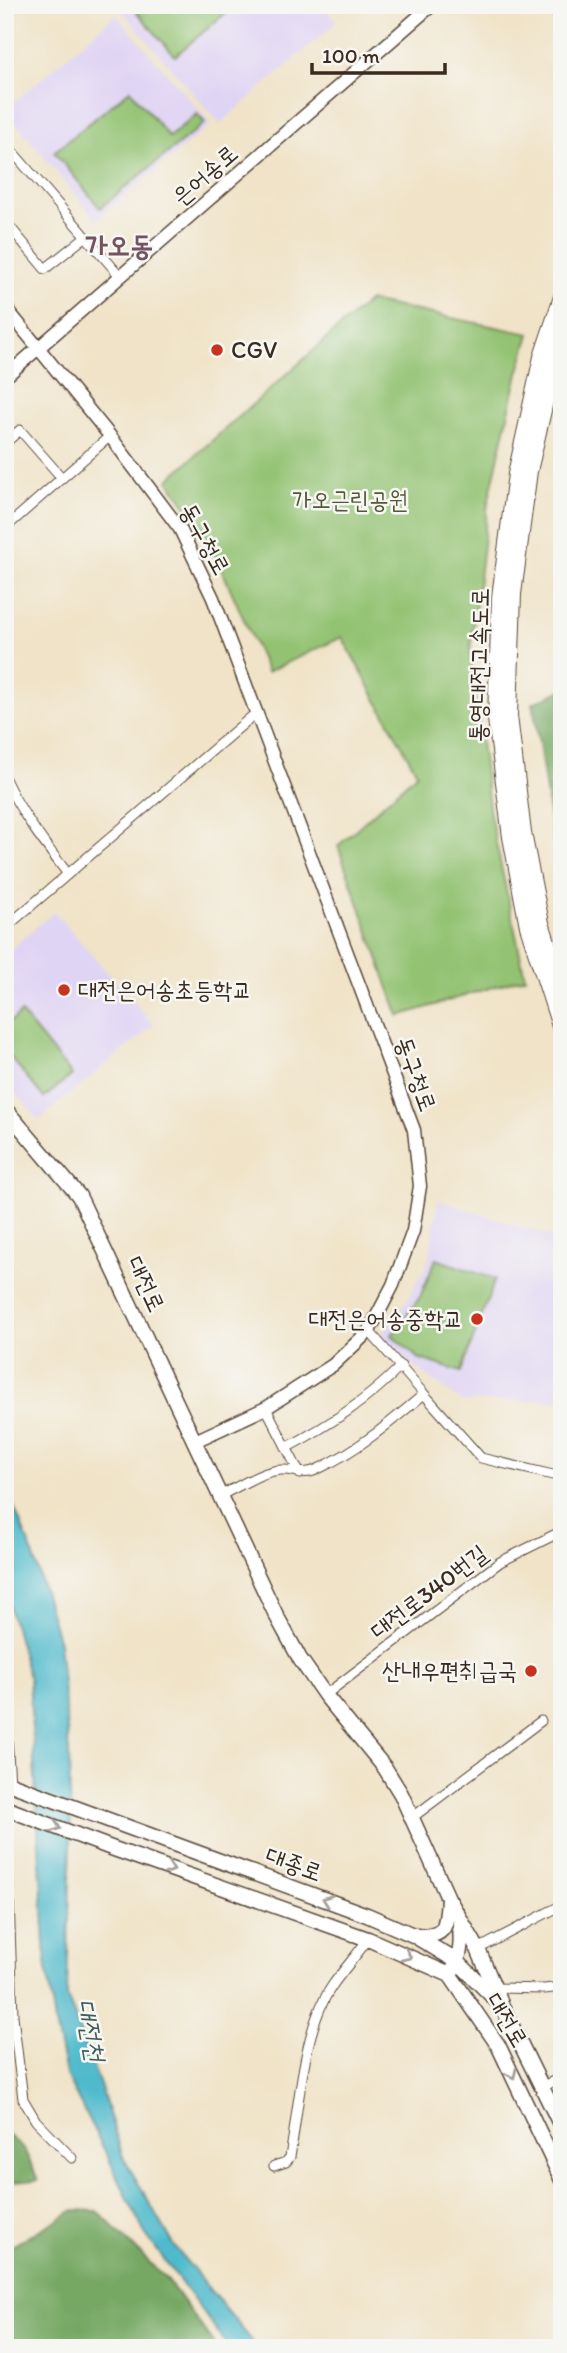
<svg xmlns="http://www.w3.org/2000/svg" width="567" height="2353" font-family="Itim,'Poor Story',sans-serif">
<rect width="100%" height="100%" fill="#f6f6f2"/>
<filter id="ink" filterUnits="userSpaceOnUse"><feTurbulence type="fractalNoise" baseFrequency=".0143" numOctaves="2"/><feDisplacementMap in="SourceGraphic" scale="14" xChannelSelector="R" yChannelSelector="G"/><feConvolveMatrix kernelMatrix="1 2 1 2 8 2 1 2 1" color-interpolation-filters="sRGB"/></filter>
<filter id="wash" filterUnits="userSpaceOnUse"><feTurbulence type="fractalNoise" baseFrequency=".00686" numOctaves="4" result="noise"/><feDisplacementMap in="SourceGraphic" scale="28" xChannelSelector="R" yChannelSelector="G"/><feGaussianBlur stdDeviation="1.57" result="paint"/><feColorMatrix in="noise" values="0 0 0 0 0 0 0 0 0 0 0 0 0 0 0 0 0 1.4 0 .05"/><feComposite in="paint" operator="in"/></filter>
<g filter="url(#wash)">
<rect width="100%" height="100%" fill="#f0e3c7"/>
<path fill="#e0d4f4" d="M125 5H322L337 22 220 124 120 9Z
M116 14 211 124 96 220 5 110Z
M54 912 154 1025 39 1120 5 1081V954Z
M438 1200 562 1240V1400L462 1402 378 1339 408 1299 429 1259Z"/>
<path fill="#93c272" stroke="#677648" stroke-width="2" d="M143 5H235L175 56 136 11Z
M130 90 169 137 197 114 205 123 100 208 54 152Z
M369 301 530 334 517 377 488 503 470 653 490 815 525 977 399 1016 338 846 417 773 342 637 267 672 207 536 168 480Z
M21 1013 72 1075 44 1098 5 1051V1026Z
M436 1259 495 1279 461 1372 418 1358 392 1335 420 1297Z"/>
<path fill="#76a864" stroke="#586941" stroke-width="2" d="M562 690V873L553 839 533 703Z
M5 2132 25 2151 38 2180 5 2183Z
M74 2210 97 2211 168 2281 217 2348H5V2250Z"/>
<path fill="#4fbacc" stroke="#457275" stroke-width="2" d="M5 1485 33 1554 59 1642 69 1750 71 1842 67 1996 100 2085 123 2157 177 2250 258 2348H229L144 2232 107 2155 67 2078 55 2024 46 1962 29 1678 10 1610 5 1570Z"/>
</g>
<g filter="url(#ink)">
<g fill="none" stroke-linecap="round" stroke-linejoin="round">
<defs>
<path id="minor" d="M549 5 562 20
M5 143 120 276
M5 221 45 269 85 237
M5 443 20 430 62 478
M5 528 110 436
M5 779C22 815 44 843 68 874
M5 928 256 713
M424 1394 481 1458 557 1476 562 1482
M266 1408 300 1474
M286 1448C329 1425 367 1401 401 1366
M221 1495C239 1487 261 1471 281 1470 295 1469 302 1477 318 1469 357 1451 391 1422 424 1394L369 1331
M325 1695 500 1562 562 1531
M5 1704 10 1784
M6 1808 13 2016 23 2099 36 2121 72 2158
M413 1817 541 1721
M478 1949 562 1905
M495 1988 544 1989 562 1987
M541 2087 562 2077
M274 2166 286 2162 290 2157C299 2106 303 2029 332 1986 343 1970 357 1955 368 1939"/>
<path id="secondary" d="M5 307 110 436 180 529 213 598 414 1130 420 1186 413 1231 393 1285 369 1331 333 1365 266 1408 195 1441
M5 377 432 5"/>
<path id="primary" d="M5 1109 79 1196 276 1615 300 1659 325 1695 385 1768 401 1794 448 1898 478 1949 502 2006
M5 1782 367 1915 413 1935 458 1962 502 2006 562 2128
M5 1808 114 1849 368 1939 450 1975 498 2045 562 2180
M416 1935C448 1939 446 1924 448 1898
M454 1968C462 1954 461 1938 460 1923"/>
<path id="motorway" d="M562 297 542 357 516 474 500 597 496 719 511 837 528 926 562 1032
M562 328 529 471 513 594 509 716 523 833 541 923 562 989"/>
</defs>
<use href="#minor" stroke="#564637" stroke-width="11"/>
<use href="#secondary" stroke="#564637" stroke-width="15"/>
<use href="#primary" stroke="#564637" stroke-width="17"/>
<use href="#motorway" stroke="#564637" stroke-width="18"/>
<use href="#minor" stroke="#fff" stroke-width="9"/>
<use href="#secondary" stroke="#fff" stroke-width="12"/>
<use href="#primary" stroke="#fff" stroke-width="14"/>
<use href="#motorway" stroke="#fff" stroke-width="16"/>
</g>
<defs><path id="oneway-chevron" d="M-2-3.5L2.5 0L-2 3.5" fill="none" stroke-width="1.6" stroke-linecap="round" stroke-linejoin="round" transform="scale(1.75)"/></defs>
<g stroke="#a79f9a">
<use href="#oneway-chevron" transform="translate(56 1827) rotate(20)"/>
<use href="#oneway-chevron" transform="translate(170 1869) rotate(19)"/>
<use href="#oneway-chevron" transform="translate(327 1900) rotate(-160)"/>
<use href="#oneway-chevron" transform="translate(407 1956) rotate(24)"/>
<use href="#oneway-chevron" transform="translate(512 2074) rotate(65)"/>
</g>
</g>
<g fill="#c8321e" stroke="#f6f6f2" stroke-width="2.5">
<circle cx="217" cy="350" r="7"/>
<circle cx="64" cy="990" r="7"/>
<circle cx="477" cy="1319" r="7"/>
<circle cx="531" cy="1671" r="7"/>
</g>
<g text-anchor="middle" stroke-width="5" stroke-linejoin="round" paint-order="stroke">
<g font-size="24" fill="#3b2a1e" stroke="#f6f6f2">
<text transform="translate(205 175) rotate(-41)" y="8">은어송로</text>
<text transform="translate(205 539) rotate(61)" y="8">동구청로</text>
<text transform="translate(479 665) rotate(-89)" y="8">통영대전고속도로</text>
<text transform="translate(416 1074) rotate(70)" y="8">동구청로</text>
<text transform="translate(146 1284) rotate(65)" y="8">대전로</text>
<text transform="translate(429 1592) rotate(-37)" y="8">대전로340번길</text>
<text transform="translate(294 1864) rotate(20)" y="8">대종로</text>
<text transform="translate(507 2020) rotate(59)" y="8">대전로</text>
</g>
<g font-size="24" fill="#3b2a1e" stroke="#f6f6f2" text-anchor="start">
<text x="231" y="358">CGV</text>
<text x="78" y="998">대전은어송초등학교</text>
<text x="463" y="1327" text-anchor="end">대전은어송중학교</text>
<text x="517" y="1679" text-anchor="end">산내우편취급국</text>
</g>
<g font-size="24" fill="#555837" stroke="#f6f6f2">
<text x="350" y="508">가오근린공원</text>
</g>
<g font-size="26" font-style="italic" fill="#425c5b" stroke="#f6f6f2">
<text transform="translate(91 2030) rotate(80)" y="9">대전천</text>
</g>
<g font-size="28" font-weight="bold" fill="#745460" stroke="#f6f6f2">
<text x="119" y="255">가오동</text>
</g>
</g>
<rect width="567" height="2353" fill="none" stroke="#f6f6f2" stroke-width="28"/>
<path d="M312 63v10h133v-10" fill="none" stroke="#3b2a1e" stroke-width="3.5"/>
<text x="322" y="63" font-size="21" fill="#3b2a1e" stroke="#f6f6f2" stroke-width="5" paint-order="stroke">100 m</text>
</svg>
